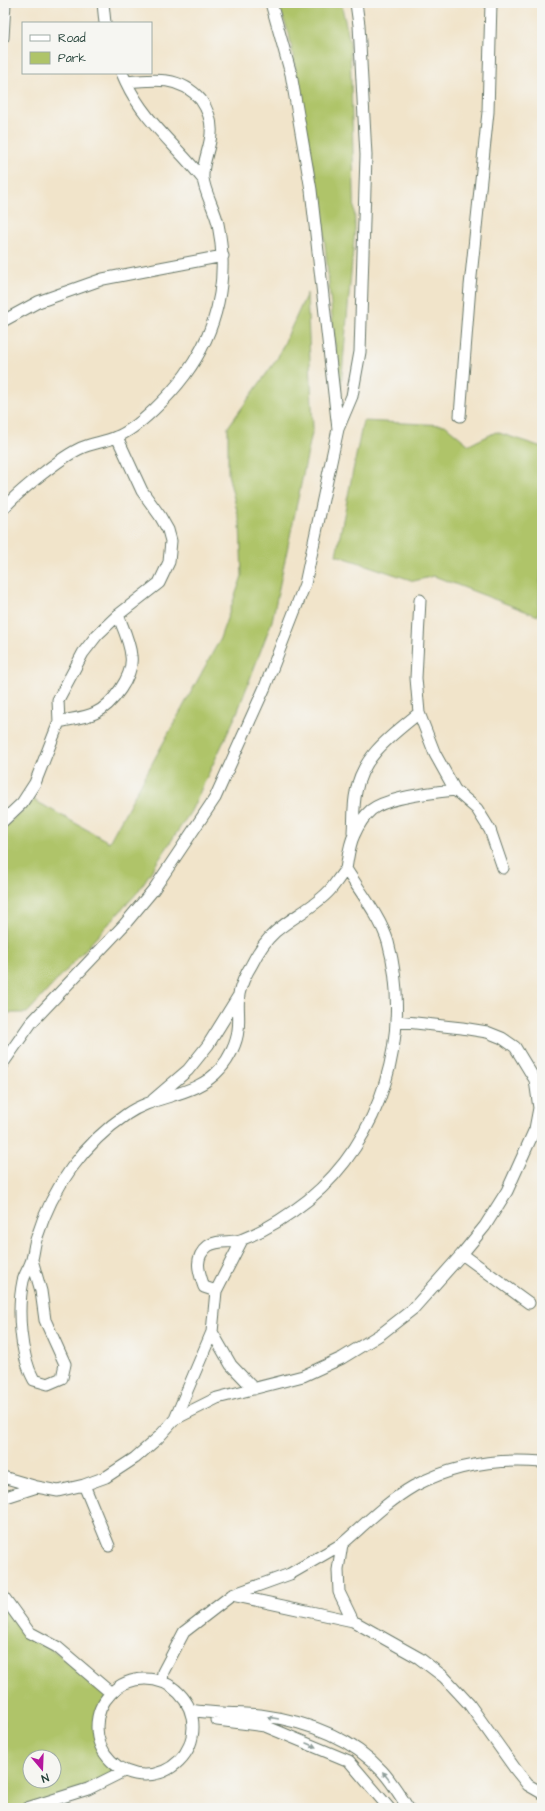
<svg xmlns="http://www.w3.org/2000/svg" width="545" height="1811" font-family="'Architects Daughter',sans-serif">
<rect width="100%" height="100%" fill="#f6f6f2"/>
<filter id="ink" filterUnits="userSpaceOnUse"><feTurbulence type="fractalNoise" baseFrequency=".025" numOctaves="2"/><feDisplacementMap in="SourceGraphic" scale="8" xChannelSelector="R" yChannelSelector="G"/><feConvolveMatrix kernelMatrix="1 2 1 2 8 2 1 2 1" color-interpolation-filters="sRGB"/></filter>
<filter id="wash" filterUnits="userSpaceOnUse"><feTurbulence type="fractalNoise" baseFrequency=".012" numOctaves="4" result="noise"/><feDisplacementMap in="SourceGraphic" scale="16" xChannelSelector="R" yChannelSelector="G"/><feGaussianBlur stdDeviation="0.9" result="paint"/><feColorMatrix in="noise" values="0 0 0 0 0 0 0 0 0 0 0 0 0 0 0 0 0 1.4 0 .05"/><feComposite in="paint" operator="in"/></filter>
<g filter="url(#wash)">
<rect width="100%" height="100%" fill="#f1e4ca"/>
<path fill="#afc469" stroke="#67804e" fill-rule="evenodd" d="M278 3H341L350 43 355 228 340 397 322 214 289 34Z
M307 293 313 428 272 621 237 713 191 811 137 893 27 1013H3V828L34 800 109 842 219 641 242 576 240 523 228 474V427L277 359Z
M363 421 445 425 469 445 496 432 542 447V555L538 616 434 576 414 581 336 555Z
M3 1596 29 1632 111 1693C88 1723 93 1750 124 1771L27 1808H3ZM30 1757H54V1781H30Z"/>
</g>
<g filter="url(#ink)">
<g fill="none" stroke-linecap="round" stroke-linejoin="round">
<defs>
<path id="street" d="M103 3 105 23
M271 3 291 74 311 190 338 429
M3 38 5 3
M126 82C144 121 177 146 203 179
M3 321 38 302 103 279 223 256
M460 416 470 286 488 112 491 3
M3 509C18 492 61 457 81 448 92 443 105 442 116 437 138 429 171 394 185 375 218 330 229 278 218 224 215 210 204 191 203 178 202 163 210 149 211 134 212 122 208 110 201 100 181 76 154 79 126 82L122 73
M420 600 416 678 419 713 435 754 455 790 477 809 490 830 503 868
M59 722C70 719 84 718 95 713 112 705 134 676 131 656 130 642 123 628 118 615
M3 821 22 803 35 783 59 722 58 700 83 653 97 635 118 615 159 583 169 562 171 541 168 530 160 516 142 491 117 437
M353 832C354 819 353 805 356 792 362 756 392 735 419 713
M346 869C348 858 349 845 354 835 358 826 363 817 371 810 387 797 435 792 455 790
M3 1063 31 1023 124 925 154 889 215 798 265 687 305 584 338 429 352 396 360 352 366 155 359 25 356 3
M153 1100 188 1070 208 1045 239 995
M462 1254 529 1303
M32 1260 41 1291 45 1320 65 1364 62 1378 48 1384 34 1380C20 1355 17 1309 23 1281 25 1273 30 1267 32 1259 34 1252 34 1244 37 1237 52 1188 84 1143 127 1114 156 1094 196 1097 220 1069 229 1059 237 1043 238 1030 240 1019 237 1006 239 994 241 985 247 972 252 964 258 952 265 941 275 932 292 917 315 907 330 890 336 883 340 876 346 869 359 890 381 918 388 942 413 1034 382 1139 308 1200 289 1215 266 1230 243 1239 233 1244 218 1239 208 1246 193 1258 199 1272 204 1287L216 1291
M212 1332 231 1365 254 1389
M175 1419 212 1332 216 1291 242 1240
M3 1477 37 1487
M84 1485 109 1546
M3 1498 37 1487 58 1491 84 1485 106 1477 135 1458 158 1438 175 1419 217 1398 303 1376 342 1358 381 1334 413 1309 462 1254 485 1226 507 1191 535 1129 539 1108 535 1080 515 1047 502 1038 487 1032 462 1028 397 1021
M342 1544C365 1524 388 1501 414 1486 455 1464 497 1458 542 1462
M232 1595 290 1574 342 1544 338 1570 339 1592 353 1621
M3 1596 29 1632 57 1647 111 1693
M97 1727a48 48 0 1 1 96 0a48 48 0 1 1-96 0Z
M162 1682 163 1672 184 1632 232 1595 353 1621 419 1658 444 1677 469 1704 516 1770 528 1785 542 1793
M190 1710C213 1714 236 1713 260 1715 304 1721 351 1737 382 1771 392 1782 400 1795 408 1808
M217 1720 265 1726 349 1761 389 1808
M27 1808 88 1789 124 1771"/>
</defs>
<use href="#street" stroke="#687768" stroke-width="13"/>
<use href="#street" stroke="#fff" stroke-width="11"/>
</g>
<defs><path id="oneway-solid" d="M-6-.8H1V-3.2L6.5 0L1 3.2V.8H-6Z"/></defs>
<g fill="#8f9e9a">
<use href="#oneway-solid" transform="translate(273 1718) rotate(-170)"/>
<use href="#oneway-solid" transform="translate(311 1745) rotate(23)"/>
<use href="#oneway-solid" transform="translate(386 1776) rotate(-128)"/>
</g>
</g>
<rect width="545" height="1811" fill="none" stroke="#f6f6f2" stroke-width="16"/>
<rect x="22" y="22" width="130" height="52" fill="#f6f6f2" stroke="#a0aca6"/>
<rect x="30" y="35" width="20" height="6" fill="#ffffff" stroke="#a0aca6"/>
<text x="58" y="42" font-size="12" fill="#1f3d34">Road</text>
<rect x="30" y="52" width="20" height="12" fill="#afc469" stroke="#a0aca6"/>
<text x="58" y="62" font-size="12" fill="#1f3d34">Park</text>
<g transform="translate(42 1769) rotate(161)"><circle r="19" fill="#f6f6f2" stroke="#a0aca6"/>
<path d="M0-3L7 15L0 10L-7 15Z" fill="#b5179e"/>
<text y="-6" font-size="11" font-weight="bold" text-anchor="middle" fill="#1f3d34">N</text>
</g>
</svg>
